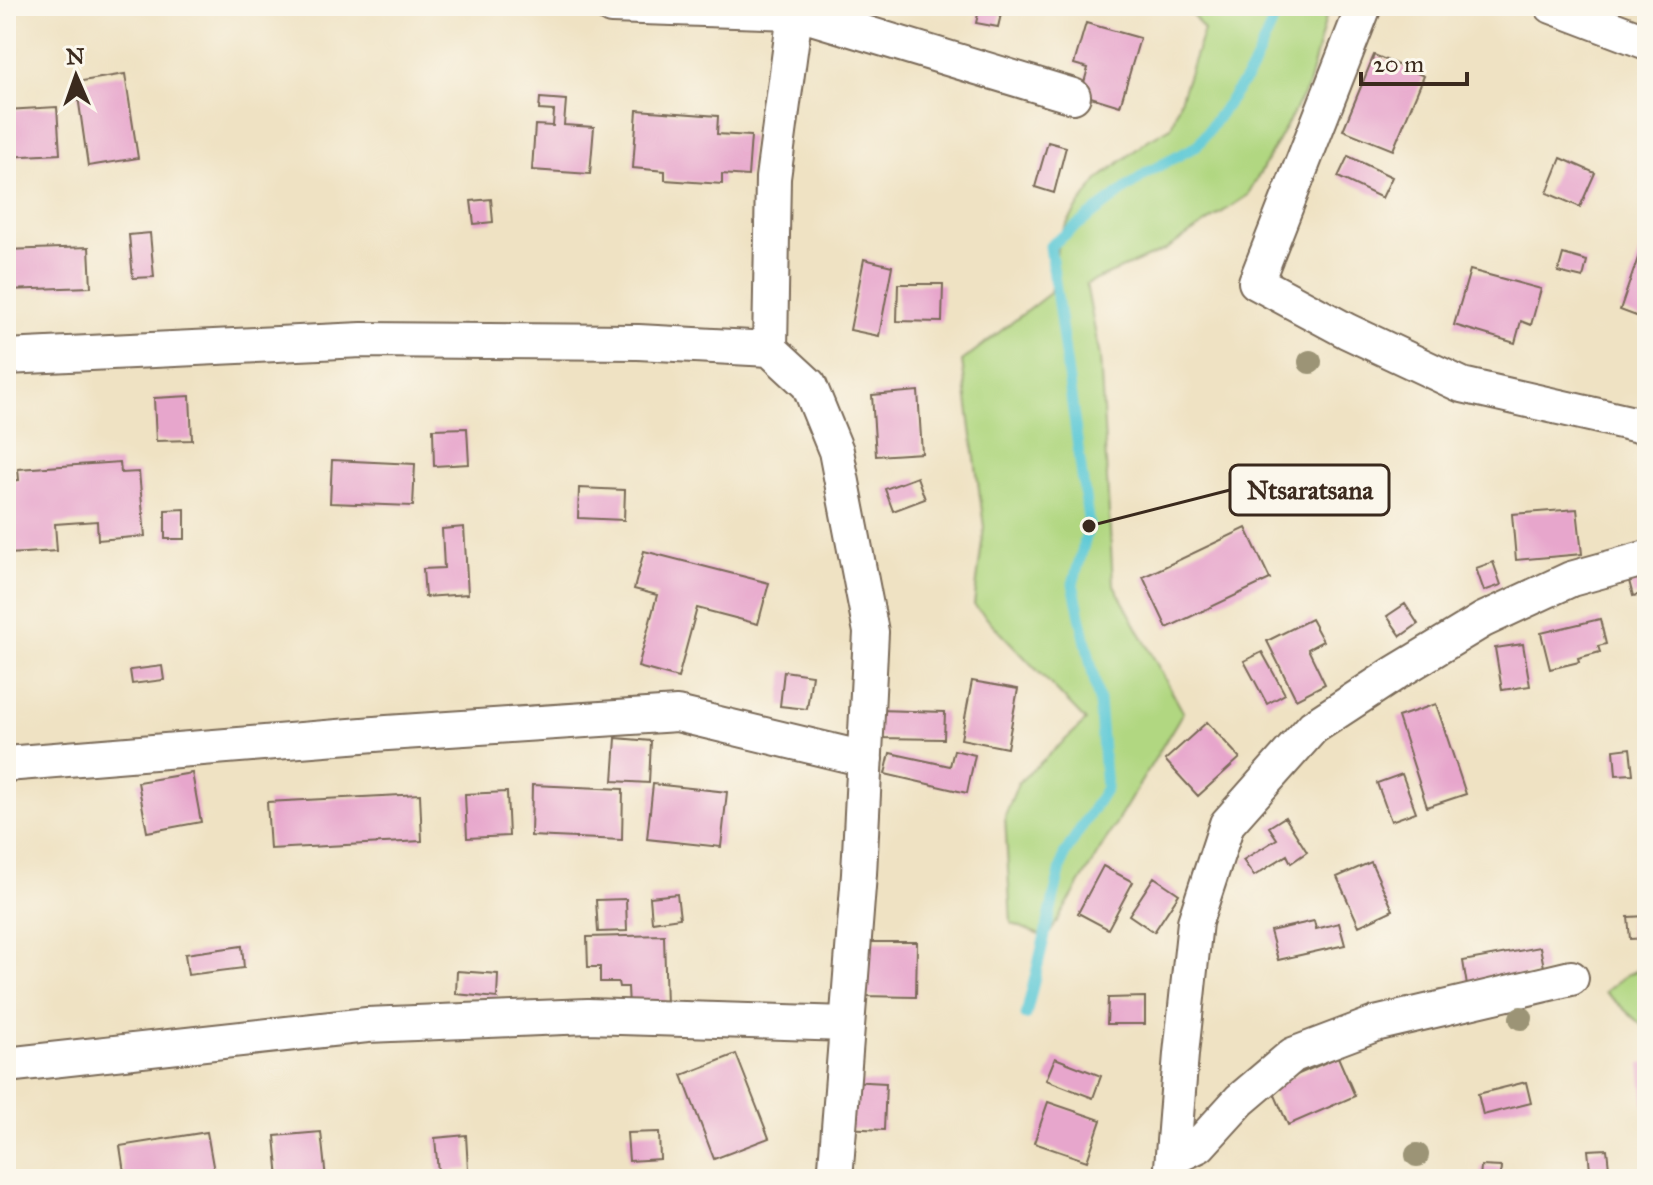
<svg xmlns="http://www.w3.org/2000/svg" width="1653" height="1185" font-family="'IM FELL Great Primer',serif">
<rect width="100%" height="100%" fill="#fbf7ec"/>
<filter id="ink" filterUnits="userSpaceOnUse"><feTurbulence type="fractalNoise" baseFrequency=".0125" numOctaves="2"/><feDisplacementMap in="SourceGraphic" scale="16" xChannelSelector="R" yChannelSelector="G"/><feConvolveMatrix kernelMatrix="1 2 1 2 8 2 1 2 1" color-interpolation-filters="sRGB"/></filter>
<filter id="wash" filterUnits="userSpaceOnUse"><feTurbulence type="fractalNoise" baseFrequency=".006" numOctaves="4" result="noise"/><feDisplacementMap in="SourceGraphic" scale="32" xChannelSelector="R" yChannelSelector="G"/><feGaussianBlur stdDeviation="1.8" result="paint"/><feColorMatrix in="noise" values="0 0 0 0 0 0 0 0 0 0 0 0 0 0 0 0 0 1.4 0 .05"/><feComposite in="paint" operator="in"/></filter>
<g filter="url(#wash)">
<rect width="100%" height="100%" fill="#efe2c3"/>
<path fill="#b1d781" stroke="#768050" stroke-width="2" d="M1186 6H1329L1308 86 1248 195 1165 250 1086 284 1100 357 1113 583 1183 712 1047 938 1011 923 1005 816 1018 783 1086 721 974 605 984 527 962 361 1050 293 1059 236 1080 204 1099 179 1148 140 1171 127 1204 30Z
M1647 966V1030L1605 992 1626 975Z"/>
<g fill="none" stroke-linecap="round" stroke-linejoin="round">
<path stroke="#5dc9d6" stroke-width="11" d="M1026 1015 1064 855 1106 788 1099 701 1073 584 1089 526 1050 246 1148 172 1197 146 1251 71 1280 6"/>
</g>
<g id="blocks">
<path fill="#e7a6cc" d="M980 6H1003L998 27 976 23Z
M1086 23 1140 38 1120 106 1081 94 1088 68 1074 64Z
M1374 55 1424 76 1393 150 1343 130Z
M125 74 138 158 88 166 76 82Z
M540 98 566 100 564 125 594 127 590 174 532 170 535 125 553 126 554 111 539 110Z
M57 107 60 154 6 157V110Z
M637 110 718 116 717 134 751 136 748 176 722 174V184L665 180V171L633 168Z
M1048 142 1066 147 1054 193 1035 187Z
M1348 156 1392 177 1382 198 1338 177Z
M1561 158 1595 173 1580 207 1547 193Z
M491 199 493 222 474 224 471 201Z
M150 233 154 277 133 278 129 235Z
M89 247 91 287 6 290V250Z
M1640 252 1647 255V320L1620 310Z
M1563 254 1587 261 1583 278 1558 272Z
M864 259 892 266 879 336 850 330Z
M1470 270 1541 289 1531 325 1521 321 1515 343 1454 325Z
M898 284H943L942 322 897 321Z
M918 391 922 453 876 456 872 395Z
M190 396 192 440 156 441 154 398Z
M467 428 469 464 434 466 433 429Z
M332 460 415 464 413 506 330 503Z
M120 462 121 473 139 472 145 536 98 540 97 521 55 524 57 551 8 554 6 481 19 480 18 469Z
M917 477 925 499 893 511 885 489Z
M579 488 625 490 624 520 578 518Z
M185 509V539H165V510Z
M1577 509 1582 554 1516 560 1512 514Z
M464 527 468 594 425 597 423 569 444 568 442 529Z
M1246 528 1270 579 1167 628 1143 577Z
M644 551 769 583 758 624 697 608 678 678 638 667 657 595 634 589Z
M1493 562 1501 585 1484 591 1476 568Z
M1647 572V593L1633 596 1628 577Z
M1405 604 1418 624 1401 636 1387 616Z
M1311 619 1323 641 1308 649 1325 684 1296 699 1267 641Z
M1600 619 1606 644 1598 646 1600 652 1578 658 1579 662 1550 669 1541 633Z
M1523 644 1530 686 1502 690 1495 648Z
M1262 652 1285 694 1267 704 1244 661Z
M162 666 164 680 132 684 130 670Z
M784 671 812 675 807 709 780 706Z
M972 681 1018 689 1007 748 961 739Z
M1436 704 1466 794 1427 807 1398 717Z
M877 710 945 712 944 739 877 738Z
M1207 722 1240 758 1198 796 1165 760Z
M616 738 651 741 649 783 613 781Z
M1630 748 1633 774 1616 775 1614 750Z
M954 750 975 755 967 793 885 774 890 753 950 766Z
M192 773 201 822 147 832 138 782Z
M1402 774 1416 812 1391 821 1377 783Z
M653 784 727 792 721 847 647 839Z
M532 785 623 789 622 840 531 836Z
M507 792 509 836 467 838 465 794Z
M420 794 422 841 270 849 267 802Z
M1285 817 1307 852 1291 863 1287 855 1254 876 1243 860 1277 839 1269 827Z
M1371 862 1393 910 1359 926 1337 877Z
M1103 866 1133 882 1108 929 1078 913Z
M1154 877 1179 894 1154 932 1129 915Z
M677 894 680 918 652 922 650 897Z
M626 899 627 931 598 932 596 900Z
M1647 916V938L1630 939 1628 917Z
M1314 921 1316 929 1339 923 1345 945 1278 960 1270 931Z
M664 935 666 1006 629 1007 628 987H619L618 982H600V967H588L587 937Z
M861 942H917L916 997 861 996Z
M242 946 244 968 188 975 185 954Z
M1540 947 1545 972 1467 986 1463 961Z
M457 971 498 974 497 998 456 994Z
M1145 997V1024H1107L1108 998Z
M736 1054 769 1138 714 1159 682 1075Z
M1338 1057 1355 1096 1288 1125 1271 1086Z
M1055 1058 1101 1076 1093 1098 1046 1080Z
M1647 1063V1118H1645L1640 1064Z
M848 1081 886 1083 884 1130 844 1128Z
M1526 1082 1531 1103 1483 1115 1478 1094Z
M1048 1102 1101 1120 1087 1161 1034 1143Z
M207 1132 215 1177 125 1179 120 1146Z
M321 1132 326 1179H279L275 1136Z
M659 1132 660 1159 629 1161 627 1133Z
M466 1135 468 1169 438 1172 435 1138Z
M1607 1149 1609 1168 1590 1169 1588 1150Z
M1481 1166 1501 1167 1500 1179H1480Z"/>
</g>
</g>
<g filter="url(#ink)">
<use href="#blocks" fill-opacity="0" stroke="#7a6a58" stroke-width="2"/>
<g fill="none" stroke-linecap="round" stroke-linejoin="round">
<defs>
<path id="minor" d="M611 6 795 12 1073 96
M796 6 773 178 770 349 809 385 836 451 871 632 859 874 835 1179
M1364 6 1256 282 1347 331 1462 385 1647 427
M1552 6 1647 42
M6 357 362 340 638 342 770 349
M6 764 387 733 677 714 865 759
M6 1065 367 1025 588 1016 847 1024
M1174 1157 1199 1145 1240 1100 1293 1055 1375 1024 1571 978
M1171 1179 1181 1054 1195 922 1227 824 1313 727 1397 672 1483 620 1571 579 1647 558"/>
</defs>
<use href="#minor" stroke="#7a6a58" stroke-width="38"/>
<use href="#minor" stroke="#fff" stroke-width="34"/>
</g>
<g fill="#9c9476">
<circle cx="1310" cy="362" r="12"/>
<circle cx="1521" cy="1018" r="12"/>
<circle cx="1417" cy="1155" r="12"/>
</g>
</g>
<path fill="none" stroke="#3b2a1e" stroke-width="3" d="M1089 526L1230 490"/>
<circle fill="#3b2a1e" stroke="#fbf7ec" stroke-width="3" cx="1089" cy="526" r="8"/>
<rect fill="#fbf7ec" stroke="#3b2a1e" stroke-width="3" x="1230" y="465" width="159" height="50" rx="8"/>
<g font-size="26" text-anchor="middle" font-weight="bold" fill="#3b2a1e">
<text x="1310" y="499">Ntsaratsana</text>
</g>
<rect width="1653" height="1185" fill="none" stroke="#fbf7ec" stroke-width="32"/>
<g transform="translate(76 76) rotate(358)" stroke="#fbf7ec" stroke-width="6" paint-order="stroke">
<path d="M0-6L14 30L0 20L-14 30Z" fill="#3b2a1e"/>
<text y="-12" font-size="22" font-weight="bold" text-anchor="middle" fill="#3b2a1e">N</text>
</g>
<path d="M1361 72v12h106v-12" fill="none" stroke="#3b2a1e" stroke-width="4"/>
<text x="1373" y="72" font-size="24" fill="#3b2a1e" stroke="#fbf7ec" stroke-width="6" paint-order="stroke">20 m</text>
</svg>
